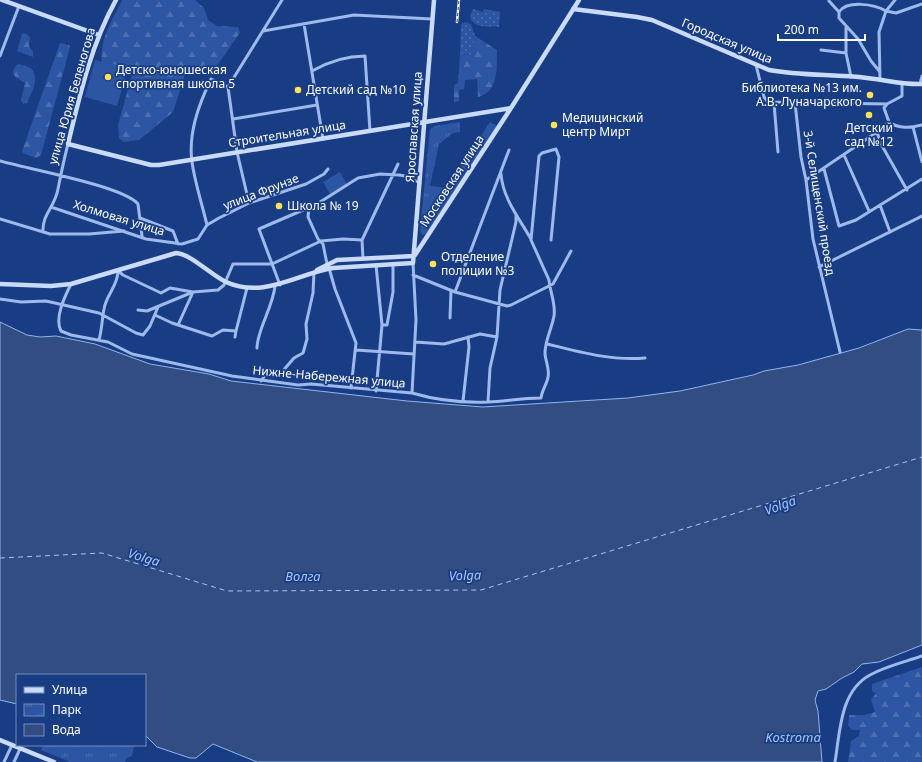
<svg xmlns="http://www.w3.org/2000/svg" width="922" height="762" font-family="'Noto Sans',sans-serif">
<defs>
<pattern id="grass-dots" width="8" height="8" patternUnits="userSpaceOnUse"><rect width="8" height="8" fill="#2c55a3"/><path d="M2 2h.1M6 6h.1" fill="none" stroke="#4c6eb1" stroke-width="1.8" stroke-linecap="round"/></pattern>
<pattern id="forest-firs" width="22" height="20" patternUnits="userSpaceOnUse"><rect width="22" height="20" fill="#2c55a3"/><path d="M5 1l3.5 6h-7zM16 11l3.5 6h-7z" fill="#4c6eb1"/></pattern>
<pattern id="park-tufts" width="24" height="20" patternUnits="userSpaceOnUse"><rect width="24" height="20" fill="#2c55a3"/><path d="M3 7l-1-3M5 7V3M7 7l1-3M15 17l-1-3M17 17v-4M19 17l1-3" fill="none" stroke="#4c6eb1"/></pattern>
</defs>
<rect width="100%" height="100%" fill="#193d84"/>
<path fill="url(#grass-dots)" d="M473 9 483 12 484 9 500 12 499 27C488 26 474 29 470 17Z
M465 22 471 24 475 36 473 55 460 54 461 24Z"/>
<path fill="url(#forest-firs)" d="M122 0H195L204 8 208 20 217 26 238 27 240 33 213 71 186 66 184 78 173 112 139 140 124 142 119 138 118 125 132 75 125 67 102 62C99 40 113 19 122 0Z
M25 33 30 37 29 46 33 52V57L17 51 22 34Z
M475 36 497 50C496 68 500 91 478 97L477 79 465 80 464 89 459 90V101L454 102V85L458 83 460 54 473 55Z
M60 43 69 45 70 47 41 155 36 158 23 153 22 151Z
M18 64 31 68C40 79 32 92 27 103L23 104 21 100 25 83C17 78 7 74 18 64Z
M922 667V762H848L851 741 859 736 860 730H852L848 726 849 715H864L875 712 871 700 876 693 872 691V684Z"/>
<path fill="url(#park-tufts)" d="M460 122V132L453 133 439 144 430 186 448 188 490 122 497 126 427 233 422 235 420 231 430 129 435 126Z
M43 745H129L134 746 132 756 127 758 125 762H70L41 750Z"/>
<path fill="#2c55a3" d="M95 60 125 67 128 70 117 106 85 97Z
M340 172 347 184 330 194 323 182Z"/>
<path fill="#324d82" stroke="#91b3ee" d="M0 322 27 335 40 337 56 336 95 344 150 364 209 374 231 381 407 401 483 407 628 398 680 391 753 375 764 371 798 365 859 348 908 329 922 330V645L879 662 862 664 854 672 842 678 826 689 818 691 815 700 818 711 822 762H257L213 744 196 758H190L157 747 145 735V675H17V704L0 700Z"/>
<g fill="none" stroke-linecap="round" stroke-linejoin="round">
<path stroke="#a9c4f4" stroke-width="1" stroke-dasharray="5 4" stroke-linecap="butt" d="M0 558 102 553 227 591 481 590 922 457"/>
<path stroke="#9eb9ec" stroke-width="3" d="M829 1 839 12
M839 12V18L858 39 871 61 880 72
M839 12C847 0 874 4 886 11L895 0
M304 24 323 139
M846 27V53L851 77
M263 31 354 15 432 19
M821 50 846 53
M0 56 19 6
M756 65 764 97 768 102 887 104
M312 71C328 62 346 56 365 56L370 131
M880 80 879 32 886 11 896 13 922 4
M920 84 922 76
M774 103 778 152
M795 103 801 157 806 180 813 239 840 352
M233 119 317 105
M889 122 884 108 887 104 902 96V83
M913 127 922 162
M877 132 881 144 907 190
M844 155 869 211
M0 161C28 169 123 186 138 204L142 236
M824 169 839 226 856 220 922 179
M501 174C503 199 519 218 531 239
M806 180 877 132 889 122C899 129 910 128 922 125
M249 203 237 152 228 87 282 0
M880 205 890 232
M51 207 146 239 182 244 198 239 207 225 219 218 249 203 306 184 324 174 328 169
M309 207 308 217 318 239 323 244 327 264
M140 218 173 231 178 244
M0 219 50 234H89L124 231
M207 225C202 204 195 183 192 162 188 133 199 104 211 79L228 87
M43 232C42 214 55 207 58 189 61 174 64 159 68 144
M363 259 362 240 398 164
M376 265 382 325 376 391
M819 267 922 216
M329 268 335 289 356 343 351 388
M118 271 123 275 161 293 170 288 193 292 218 290 224 285 233 264H272L321 241 343 239 362 240
M413 275 455 292 507 306 511 305 553 284 571 251
M71 284C65 296 54 318 61 331L71 335 108 342 132 354 232 376 298 385 311 384 412 393C436 400 464 403 488 402 506 401 523 398 541 398 542 390 547 384 548 377 550 369 545 360 545 353 545 340 552 328 554 316 556 304 550 292 549 280L531 240 539 156 542 153 556 149 559 157 551 240
M280 285 259 229 317 204 358 178 380 174 399 175 405 176 420 183
M455 292 509 150
M0 299 21 302 46 301 99 313 136 333 143 335 150 326 158 307
M138 310 147 311 193 292
M155 315 172 323 212 336 223 330 236 331 247 288
M450 318 451 291
M178 325 193 292
M382 325H387L393 292V264
M235 337 236 331
M99 340C102 329 102 319 104 309 106 295 118 286 118 271
M415 342 444 344 480 334 497 337
M547 344C579 352 612 361 645 358
M257 348C257 330 273 307 275 286
M356 350 414 354
M261 381 266 374 281 373 294 358 303 353 307 339 306 324 313 293 314 272
M412 393 416 320 413 263
M463 401 469 347 468 337
M488 402 490 368 497 337 500 290 516 222V215
M4 762 12 745
M14 762 20 749
M835 762C840 732 840 691 870 675 886 666 905 662 922 656"/>
<path stroke="#cadaf9" stroke-width="4.5" d="M2 0 99 35
M116 0C91 45 80 94 68 144L151 165H159L511 108
M573 9 637 17 652 20 769 70C801 76 834 74 867 78 886 80 903 85 922 84
M415 255 511 108 579 0
M317 270 337 260 414 256
M0 284 51 286 71 284 176 253C191 254 211 275 226 282 264 299 296 274 333 268L413 263 434 0
M0 740 54 762"/>
<defs>
<path id="rail" d="M457 22 459 0"/>
</defs>
<use href="#rail" stroke="#fff" stroke-width="2.5"/>
<use href="#rail" stroke="#193d84" stroke-width="1" stroke-dasharray="3" stroke-linecap="butt"/>
</g>
<g fill="#ffe059" stroke="#193d84" stroke-width="1.5">
<circle cx="108" cy="77" r="4"/>
<circle cx="298" cy="90" r="4"/>
<circle cx="870" cy="95" r="4"/>
<circle cx="869" cy="115" r="4"/>
<circle cx="554" cy="125" r="4"/>
<circle cx="279" cy="206" r="4"/>
<circle cx="433" cy="264" r="4"/>
</g>
<g text-anchor="middle" stroke-width="3.5" stroke-linejoin="round" paint-order="stroke">
<g font-size="12" fill="#fff" stroke="#193d84">
<text transform="translate(727 41) rotate(23)" y="4">Городская улица</text>
<text transform="translate(72 96) rotate(-74)" y="4">улица Юрия Беленогова</text>
<text transform="translate(414 127) rotate(-86)" y="4">Ярославская улица</text>
<text transform="translate(287 134) rotate(-9)" y="4">Строительная улица</text>
<text transform="translate(452 181) rotate(-57)" y="4">Московская улица</text>
<text transform="translate(261 192) rotate(-21)" y="4">улица Фрунзе</text>
<text transform="translate(819 203) rotate(81)" y="4">3-й Селищенский проезд</text>
<text transform="translate(119 218) rotate(17)" y="4">Холмовая улица</text>
<text transform="translate(329 377) rotate(5)" y="4">Нижне-Набережная улица</text>
</g>
<g font-size="12" fill="#fff" stroke="#193d84" text-anchor="start">
<text x="116" y="74">Детско-юношеская<tspan x="116" dy="14">спортивная школа 5</tspan></text>
<text x="862" y="92" text-anchor="end">Библиотека №13 им.<tspan x="862" dy="14">А.В. Луначарского</tspan></text>
<text x="306" y="94">Детский сад №10</text>
<text x="562" y="122">Медицинский<tspan x="562" dy="14">центр Мирт</tspan></text>
<text x="869" y="132" text-anchor="middle">Детский<tspan x="869" dy="14">сад №12</tspan></text>
<text x="287" y="210">Школа № 19</text>
<text x="441" y="261">Отделение<tspan x="441" dy="14">полиции №3</tspan></text>
</g>
<g font-size="13" font-style="italic" fill="#a9c4f4" stroke="#193d84">
<text transform="translate(780 505) rotate(-20)" y="5">Volga</text>
<text transform="translate(144 557) rotate(17)" y="5">Volga</text>
<text transform="translate(465 575) rotate(-2)" y="5">Volga</text>
<text x="303" y="581">Волга</text>
<text x="793" y="742">Kostroma</text>
</g>
</g>
<rect x="16" y="674" width="130" height="72" fill="#193d84" stroke="#758bb5"/>
<rect x="24" y="687" width="20" height="6" fill="#cadaf9" stroke="#758bb5"/>
<text x="52" y="694" font-size="12" fill="#ffffff">Улица</text>
<rect x="24" y="704" width="20" height="12" fill="url(#park-tufts)" stroke="#758bb5"/>
<text x="52" y="714" font-size="12" fill="#ffffff">Парк</text>
<rect x="24" y="724" width="20" height="12" fill="#324d82" stroke="#758bb5"/>
<text x="52" y="734" font-size="12" fill="#ffffff">Вода</text>
<path d="M778 34v6h87v-6" fill="none" stroke="#ffffff" stroke-width="2"/>
<text x="784" y="34" font-size="12" fill="#ffffff" stroke="#193d84" stroke-width="3" paint-order="stroke">200 m</text>
</svg>
